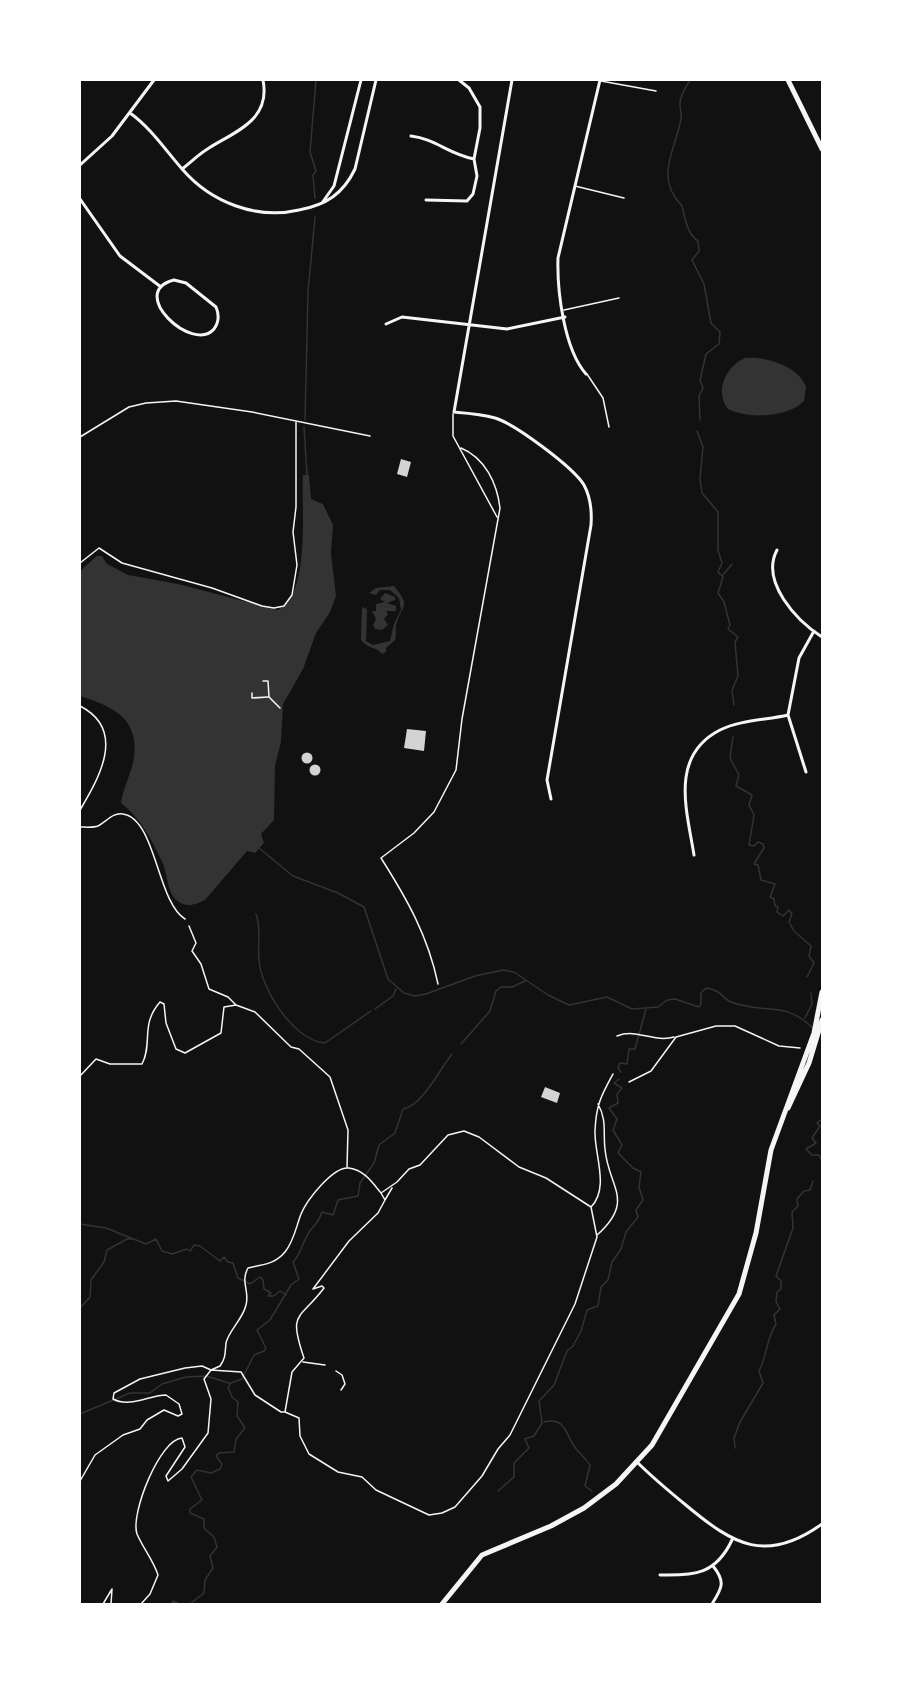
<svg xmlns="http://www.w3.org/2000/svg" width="902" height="1684" font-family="'Exo 2',sans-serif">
<rect width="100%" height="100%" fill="#111"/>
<path fill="#333" d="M745 358C765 356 799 366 806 387L804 401C788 418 747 419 728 409 714 392 726 366 745 358Z
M303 475H309L311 499 323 504 333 525 331 553 336 596 330 612 316 633 303 669 283 704 281 742 275 765 274 820 261 834 264 843 255 853 247 851 205 900C199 903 190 907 183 904 166 897 169 878 163 864 153 842 141 818 121 803 123 787 132 773 134 757 139 717 111 706 80 696V571L97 556H102L107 564 128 575 178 584 278 610C311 594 301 508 303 475Z
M394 586C411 607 403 603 396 625 395 630 397 635 395 640L386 648V652L382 654C376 646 367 649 361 640L362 607 367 609 366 641 373 645 390 641 394 624 401 610 399 598 390 590H380L376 595 369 593 376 588Z
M385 593 395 597V600L387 603 396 606V611H386L388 614 384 619 388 625 382 630 375 629 373 625 376 619 372 611H376V604L385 602 380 599Z"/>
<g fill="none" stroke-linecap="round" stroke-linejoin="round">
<path stroke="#333" stroke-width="1.5" d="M690 80C686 87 679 97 680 105 680 110 682 114 681 119 675 152 654 177 682 206 685 218 687 234 698 241L699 251 692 260 704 284 711 323 720 332 719 344 706 354 700 380 703 388 699 396 700 420
M315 198 313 175 316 171 310 152 316 80
M305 420 308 292 315 217
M304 427 307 475
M697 431 703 447 700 479 702 493 718 512V550L722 563 718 572 723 577 718 593 724 602 730 625 728 629 738 637 735 642 738 676 732 690 734 705
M723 575 732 564
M733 737 730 758 739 775 736 786 752 795 749 805 754 815 749 845 754 846 758 842 763 844 764 848 754 864 758 865 761 880 775 884 770 897 774 899 775 906 778 907 777 912 783 916 789 910 792 914 789 922 794 931 811 946 809 956 814 963 807 977
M259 848 293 876 338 893 364 907 388 979 404 993 415 996 426 994 475 976 503 970 514 972 548 995 569 1005 607 997 632 1009 658 1007 667 1000 675 999 699 1007 701 1004V993L706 988C725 991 720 999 734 1003 767 1014 785 1001 813 1028
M256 914C262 930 257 944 259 960 261 989 294 1041 325 1043L371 1011
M375 1009 393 996 396 989
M805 1018 812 1004 811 993
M461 1044 490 1011 496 991 501 987H512L525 981
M621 1072 618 1068 620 1063 627 1064 629 1049H635L646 1009
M822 1161 819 1155H812L806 1149 816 1143 812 1138 820 1126 817 1123 822 1119
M80 1224 106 1228 146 1244 156 1239 162 1251 172 1254 187 1249 190 1251 194 1245 200 1246 220 1261 224 1257 228 1262 233 1263 238 1278 250 1284 260 1277 263 1280 264 1289 271 1293 268 1296H274L280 1291 286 1295
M80 1308 90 1297 91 1280 104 1262 107 1250 127 1239H134
M80 1414 130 1393H150L162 1384 186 1377 206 1376 229 1383
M544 1422C568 1416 565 1438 578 1451 583 1456 586 1460 590 1465L585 1486 592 1491
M735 1448 734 1438 740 1422 763 1383 759 1371C767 1356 766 1340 776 1324L774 1315 780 1309 776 1302 777 1292 781 1289V1281L776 1276 793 1228 792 1212 798 1206 797 1199 804 1191 810 1190 813 1181
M498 1491 514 1477V1463L529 1448 525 1439 534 1436 542 1423 539 1401 554 1385 567 1351 573 1346 581 1331 587 1310 598 1306 601 1287 608 1280 612 1262 621 1249 626 1232 638 1217 636 1210 643 1200 639 1187 641 1172 633 1168 618 1153 622 1145 613 1130 617 1119 609 1108 618 1103 617 1094 622 1088 614 1083 619 1079
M172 1604 173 1601 179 1604
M190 1604 204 1593 205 1580 213 1568 210 1556 217 1547 214 1537 204 1528V1519L190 1513V1509L202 1500 191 1477 197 1470 211 1473 220 1469 222 1464 216 1456 219 1453 234 1452 236 1439 245 1428 237 1416 238 1402 232 1397 228 1387 231 1383 242 1379 254 1355 264 1351 266 1348 257 1330 270 1320 291 1285 299 1279 293 1262C301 1254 301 1246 307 1236 312 1225 317 1227 322 1212L333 1215 338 1200 358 1196 360 1183 374 1163 379 1145 395 1133 403 1109C423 1105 439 1070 452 1054"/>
</g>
<path fill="#d3d3d3" d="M401 459 411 462 407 477 397 474Z
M407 729 426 731 424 751 404 748Z
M301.5 758a5.5 5.5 0 1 1 11 0a5.5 5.5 0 1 1-11 0Z
M309.5 770a5.5 5.5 0 1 1 11 0a5.5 5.5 0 1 1-11 0Z
M545 1087 560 1093 557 1103 541 1097Z"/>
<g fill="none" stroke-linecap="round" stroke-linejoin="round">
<path stroke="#f5f5f5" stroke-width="1.5" d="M80 437 129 407 146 403 176 401 252 412 370 436
M80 563 99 548 122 563 212 588 262 606 274 608 284 606 292 595 297 565 293 532 296 507V422
M263 681H268L269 697 280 708
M252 693V698L268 697
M80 706C127 730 99 778 80 810
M80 827C85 827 93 828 98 826 106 822 113 812 123 814 156 819 157 902 185 919
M80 855V904
M189 926 196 943 192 951 201 964 209 989 228 997 236 1005
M617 1036C637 1028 654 1043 674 1037
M80 1076 96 1059 110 1064H142C153 1043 140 1025 160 1002L164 1004 166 1023 176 1049 185 1053 221 1033 224 1007 236 1005 255 1012 291 1047 299 1049 330 1077 348 1130 347 1167
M629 1082 651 1071 676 1037 716 1026H735L779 1046 800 1048
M385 1200 392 1188
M597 1235C636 1200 608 1187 605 1149 603 1132 607 1120 598 1104
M303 1362 325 1365
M336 1371 342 1375 345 1384 341 1390
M285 1412 299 1418 300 1436 309 1454 338 1472 362 1477 376 1490 429 1515 442 1513 455 1507 482 1476 498 1449 510 1435 575 1304 597 1237 591 1207
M80 1481 95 1455 123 1435 140 1429 147 1420 164 1410 178 1416 182 1414 179 1404 166 1395C150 1395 129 1408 113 1399L114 1393 140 1379 185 1368 202 1366 211 1370 220 1366C226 1358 225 1352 226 1343 229 1330 243 1319 246 1305 250 1291 240 1282 248 1268 263 1264 274 1265 285 1252 294 1241 296 1227 301 1214 307 1200 333 1166 349 1168 364 1170 372 1182 381 1193L397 1182 409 1169 420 1165 448 1135 464 1131 479 1137 519 1167 546 1178 591 1207C610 1188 594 1154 595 1131 596 1105 601 1096 613 1074
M103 1604 112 1589 111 1604
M141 1604 150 1594 158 1575C153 1560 143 1548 137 1534 130 1514 160 1439 182 1438L185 1447 166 1476 168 1481 182 1469 208 1433 211 1399 204 1379 211 1370 241 1372 255 1395 281 1412H285L292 1372 304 1358C288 1311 299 1321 324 1288L322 1286 313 1289 349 1241 378 1213 385 1200 381 1193"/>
<path stroke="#f5f5f5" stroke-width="1.5" d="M601 81 656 91
M575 186 624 198
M564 310 619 298
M587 374 603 398 609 427
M453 414V436L497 517
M438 984C428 936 407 899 381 858L414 833 434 812 456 770 462 719 500 508C497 483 485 458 461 448"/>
<path stroke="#f5f5f5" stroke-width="3" d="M512 80 454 412C467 413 482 414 495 418 515 424 573 467 584 485 591 498 592 511 591 525L547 780 551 799
M130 113C151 128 166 151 183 170 211 202 256 220 299 210 326 205 343 194 355 169L376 80
M411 136C436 139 448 154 474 159
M80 165 112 136 154 80
M182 169C191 162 199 154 209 148 236 131 271 120 263 80
M80 199 120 256 161 287
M426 200 467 201 473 194 477 176 474 159 480 128V107L469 88 459 80
M322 203 334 186 361 80
M174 280 186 283 216 307C219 314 219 322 214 329 193 354 126 292 174 280Z
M386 324 402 317 507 329 565 317
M586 374C564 349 557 291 558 258L600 80
M777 550C760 582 797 621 822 637
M806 772 788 715 799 658 814 631
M694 855C687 811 669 756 720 730 740 720 767 720 788 715
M638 1463C653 1478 670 1492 687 1506 734 1545 766 1564 822 1524
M660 1575C695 1576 716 1574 732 1540
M712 1604C722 1588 726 1582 713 1566"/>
<path stroke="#f5f5f5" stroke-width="5" d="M788 80 822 149
M788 1108 809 1063 822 1020
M442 1604 482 1555 551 1526 584 1508 616 1484 652 1445 739 1294 756 1233 771 1150 814 1033 822 992"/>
</g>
<rect width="902" height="1684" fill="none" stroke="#ffffff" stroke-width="162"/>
</svg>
